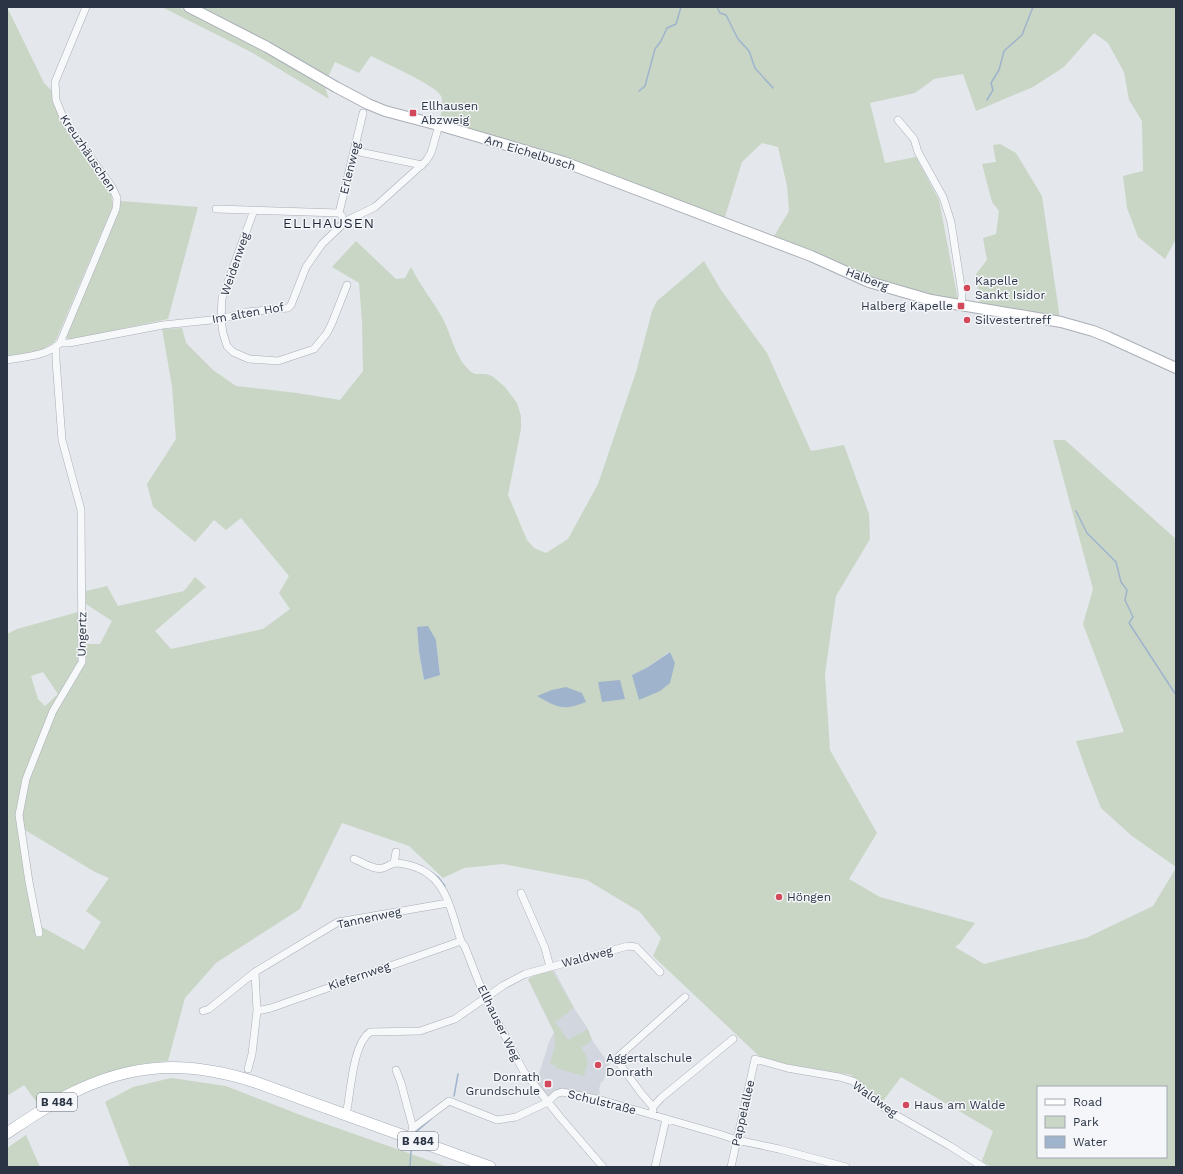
<svg xmlns="http://www.w3.org/2000/svg" width="1183" height="1174" font-family="'Work Sans',sans-serif">
<rect width="100%" height="100%" fill="#e4e7ec"/>
<path fill="#d2d6de" d="M553 968 574 1008 588 1029 592 1040 609 1064 603 1082H601L599 1089 601 1100 562 1092 548 1102 535 1086 549 1042 554 1032 528 979Z"/>
<path fill="#c9d6c5" fill-rule="evenodd" d="M7 7 44 83 52 91 61 121 111 194 113 206 56 340C43 353 24 355 7 358Z
M162 7H178L262 50 325 87 329 99 251 52Z
M195 7H1176V239L1165 259 1138 237 1127 208 1123 176 1143 171 1142 121 1129 100 1124 72 1108 43 1094 33 1064 67 1033 87 976 111 963 74 934 79 915 93 870 103 885 163 916 157 939 200 958 300C929 295 900 288 872 279 839 269 804 251 774 236L789 211 787 186 778 147 762 143 742 162 724 220 440 121C441 114 444 102 441 96 437 86 383 62 371 56L359 73 335 62 328 77Z
M1000 144 1016 153 1042 196 1060 319 980 308 976 274 987 260 983 238 996 234 999 211 992 202 982 164 996 162 993 145Z
M121 201 198 207 168 319 69 340 66 337V334L118 213Z
M356 241 396 279 405 278 411 267C420 285 432 300 442 317 452 335 456 364 475 374H486L492 376 505 387 517 403 521 416V429L508 495 527 540 534 548 546 553 568 539 598 484 636 372 652 311 657 301 704 261 721 290 767 353 811 451 844 445 869 514 870 539 836 596 825 674 830 750 877 833 849 879 880 897 975 923 960 943 955 947 984 964 1086 938 1153 906 1176 868V1167H991L982 1161 993 1131 901 1077 883 1101 851 1075 773 1062 759 1056 653 956 661 938 640 912 587 880 503 864 464 868 443 878 409 846 342 823 300 909 216 963 185 998 168 1061 140 1064 106 1075 41 1108 24 1085 7 1096V634L17 629 78 612V644H100L112 621 86 604V591L107 586 118 606 184 591 195 577 206 587 155 631 171 649 263 629 290 609 279 593 289 576 241 518 226 530 214 520 195 542 153 507 147 484 176 439 172 386 162 329 182 328 186 343 213 370 236 386 297 393 340 400 363 371 362 322 359 283 332 267ZM417 627 436 640 440 674 424 680 419 652ZM669 652 675 663 632 675 648 667ZM43 672 58 694 45 706 38 699 31 676ZM25 830 95 872 109 878 86 911 101 922 84 950 40 926ZM1038 1087H1166V1157H1038Z
M1053 440H1065L1176 539V867L1132 836 1101 808 1085 767 1076 741 1124 732 1083 624 1093 589Z
M550 967 574 1008 555 1022 568 1040 588 1029 592 1040 581 1048 587 1057 585 1058 588 1063 584 1076 556 1068 557 1066 550 1064 555 1045 554 1032 528 979Z
M171 1078 226 1086 303 1116 448 1167H130L105 1102 133 1087Z
M26 1135 40 1167H7V1148Z"/>
<path fill="#9fb4cc" d="M428 626 436 640 440 675 424 680 419 652 417 627Z
M670 652 675 663 670 683 660 691 639 700 632 675 648 667Z
M620 680 625 699 602 702 598 682Z
M566 687 582 693 586 702C563 711 558 708 537 696L552 690Z"/>
<g fill="none" stroke-linecap="round" stroke-linejoin="round">
<path stroke="#9fb4cc" stroke-width="1.5" d="M717 7 720 13 726 15 738 39 749 51 755 68 773 88
M639 91 645 86 655 49 661 41 667 28 676 24 681 7
M987 100 993 90 991 83 999 70 1004 51 1022 35 1033 7
M1076 511 1087 533 1116 562 1121 582 1127 590 1125 600 1133 617 1129 623 1176 695
M415 864 423 867
M431 872 438 877 445 886
M454 1096 458 1074
M416 1132 431 1119
M410 1167 411 1151"/>
<defs>
<path id="street" d="M898 120 914 139 918 152 943 197 951 222 960 280 962 294 961 306
M355 151 422 165
M216 209 339 213
M254 210 222 298 221 319 223 333 227 346 233 352 249 359 278 361 314 349 327 333 332 323 347 285
M342 216 339 213 363 113
M60 343H69L163 325 221 319 247 312 288 308 291 305 306 267 322 244 346 221 375 207 426 161 431 153 439 125
M7 360C24 357 47 356 60 343L116 209 117 198 112 187 65 122 56 100 55 82 86 7
M354 859C362 862 375 871 383 868 387 867 391 863 397 863 445 868 448 902 461 941L465 947 485 998 524 1072 560 1117 603 1167
M394 863 396 852
M521 893 545 948 550 967
M39 933 29 882 19 815 26 779 53 711 82 662 81 510 62 440 56 360V346
M203 1011 209 1009 255 972
M257 1011 271 1008 461 941
M248 1069 252 1054 257 1011 255 972 338 922 448 903
M396 1070 401 1083 413 1128
M653 1107 661 1098 733 1039
M346 1115C351 1093 352 1045 370 1032L420 1031 455 1019 504 985 525 974 628 946 636 947 660 972
M652 1115 653 1107 641 1093 619 1063V1056L685 997
M409 1138 413 1128 449 1101 497 1120 516 1117 548 1102 556 1094 562 1092 601 1100 719 1134 737 1140 779 1149 846 1167
M655 1167 666 1119
M731 1167 755 1059 787 1068 839 1077 853 1081 887 1110 950 1146 983 1167"/>
<path id="secondary" d="M189 7 267 47 336 87 368 104 385 111 442 126 564 162 811 256 869 282 931 300 1061 322 1093 331 1108 337 1176 368"/>
<path id="primary" d="M7 1133C28 1119 50 1104 72 1093 134 1062 187 1061 252 1081L490 1167"/>
</defs>
<use href="#street" stroke="#a9aeb7" stroke-width="8"/>
<use href="#secondary" stroke="#a9aeb7" stroke-width="12"/>
<use href="#primary" stroke="#a3abb8" stroke-width="12"/>
<use href="#street" stroke="#f7f8fa" stroke-width="7"/>
<use href="#secondary" stroke="#fff" stroke-width="10"/>
<use href="#primary" stroke="#fff" stroke-width="11"/>
</g>
<g fill="#d1495b" stroke="#f4f6f9" stroke-width="1.5">
<rect x="409" y="109" width="8" height="8" rx="2"/>
<circle cx="967" cy="288" r="4"/>
<rect x="957" y="302" width="8" height="8" rx="2"/>
<circle cx="967" cy="320" r="4"/>
<circle cx="779" cy="897" r="4"/>
<circle cx="598" cy="1065" r="4"/>
<rect x="544" y="1080" width="8" height="8" rx="2"/>
<circle cx="906" cy="1105" r="4"/>
</g>
<g text-anchor="middle" stroke-width="3" stroke-linejoin="round" paint-order="stroke">
<g fill="#f4f6f9" stroke="#676e7b" stroke-width="1">
<rect x="37" y="1093" width="40" height="18" rx="3"/>
<rect x="398" y="1132" width="40" height="18" rx="3"/>
</g>
<g font-size="11" font-weight="bold" fill="#2b3445">
<text x="57" y="1106">B 484</text>
<text x="418" y="1145">B 484</text>
</g>
<g font-size="12" fill="#2b3445" stroke="#f4f6f9" text-anchor="start">
<text x="421" y="110">Ellhausen<tspan x="421" dy="14">Abzweig</tspan></text>
<text x="975" y="285">Kapelle<tspan x="975" dy="14">Sankt Isidor</tspan></text>
<text x="953" y="310" text-anchor="end">Halberg Kapelle</text>
<text x="975" y="324">Silvestertreff</text>
<text x="787" y="901">Höngen</text>
<text x="606" y="1062">Aggertalschule<tspan x="606" dy="14">Donrath</tspan></text>
<text x="540" y="1081" text-anchor="end">Donrath<tspan x="540" dy="14">Grundschule</tspan></text>
<text x="914" y="1109">Haus am Walde</text>
</g>
<g font-size="12" fill="#2b3445" stroke="#f4f6f9">
<text transform="translate(88 153) rotate(56)" y="4">Kreuzhäuschen</text>
<text transform="translate(530 153) rotate(17)" y="4">Am Eichelbusch</text>
<text transform="translate(350 168) rotate(-76)" y="4">Erlenweg</text>
<text transform="translate(235 264) rotate(-71)" y="4">Weidenweg</text>
<text transform="translate(867 279) rotate(21)" y="4">Halberg</text>
<text transform="translate(248 313) rotate(-10)" y="4">Im alten Hof</text>
<text transform="translate(82 634) rotate(-89)" y="4">Ungertz</text>
<text transform="translate(369 918) rotate(-12)" y="4">Tannenweg</text>
<text transform="translate(587 957) rotate(-15)" y="4">Waldweg</text>
<text transform="translate(359 976) rotate(-19)" y="4">Kiefernweg</text>
<text transform="translate(499 1023) rotate(64)" y="4">Ellhauser Weg</text>
<text transform="translate(875 1099) rotate(36)" y="4">Waldweg</text>
<text transform="translate(602 1102) rotate(14)" y="4">Schulstraße</text>
<text transform="translate(743 1113) rotate(-77)" y="4">Pappelallee</text>
</g>
<g font-size="14" letter-spacing="1" fill="#1d2536" stroke="#f4f6f9">
<text x="329" y="228">ELLHAUSEN</text>
</g>
</g>
<rect width="1183" height="1174" fill="none" stroke="#2b3445" stroke-width="16"/>
<rect x="1037" y="1086" width="130" height="72" fill="#f4f6f9" stroke="#a4a8b1"/>
<rect x="1045" y="1099" width="20" height="6" fill="#ffffff" stroke="#a4a8b1"/>
<text x="1073" y="1106" font-size="12" fill="#2b3445">Road</text>
<rect x="1045" y="1116" width="20" height="12" fill="#c9d6c5" stroke="#a4a8b1"/>
<text x="1073" y="1126" font-size="12" fill="#2b3445">Park</text>
<rect x="1045" y="1136" width="20" height="12" fill="#9fb4cc" stroke="#a4a8b1"/>
<text x="1073" y="1146" font-size="12" fill="#2b3445">Water</text>
</svg>
